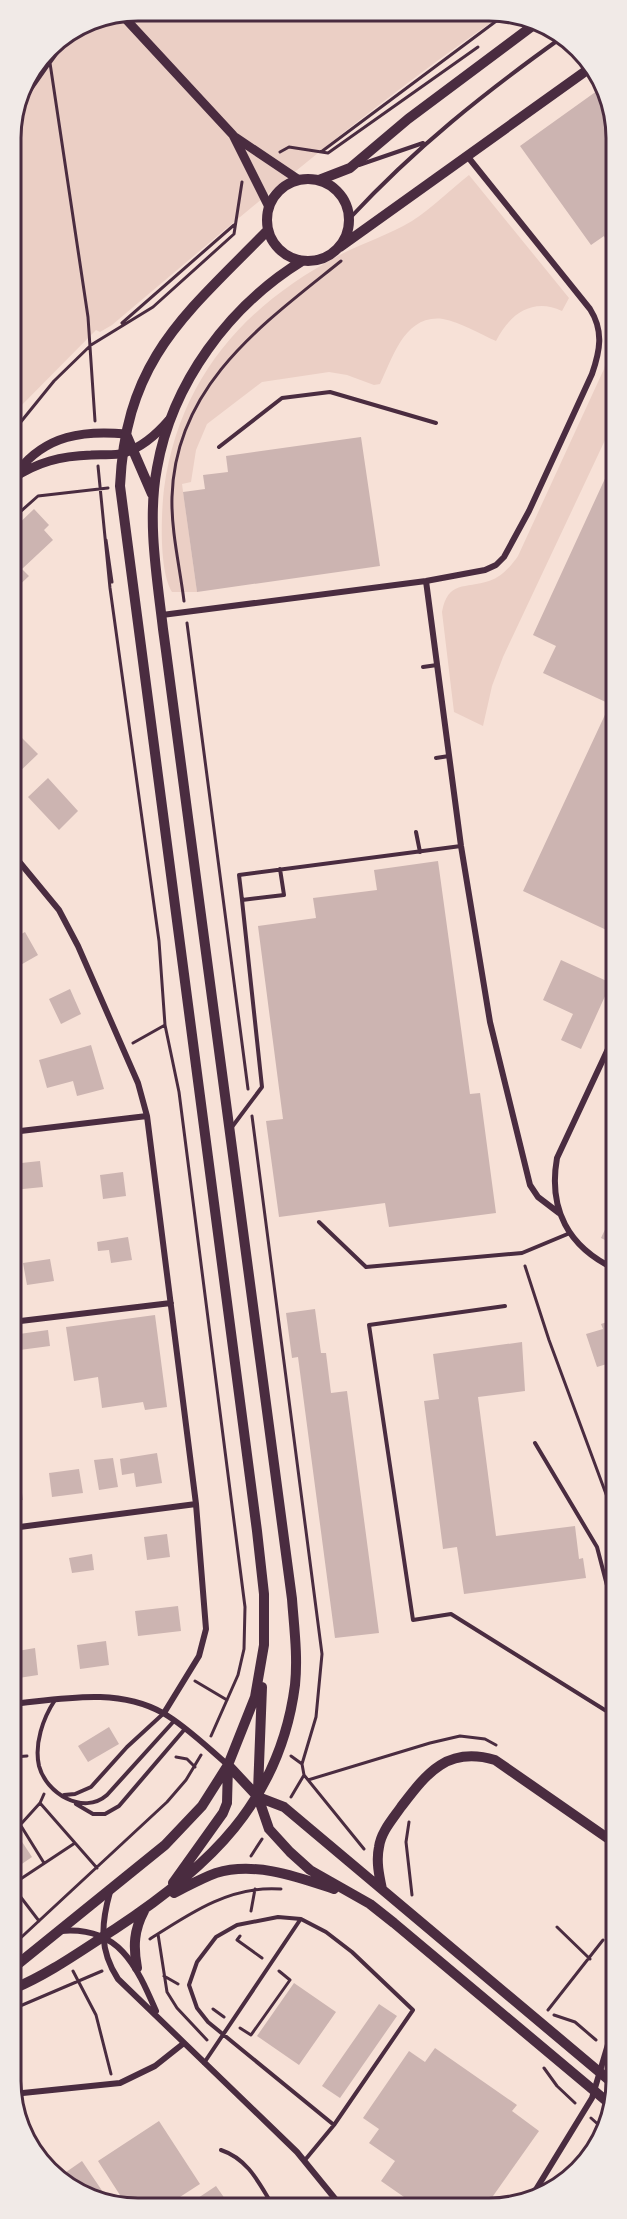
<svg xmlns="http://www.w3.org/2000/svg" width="627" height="2219" font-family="'DejaVu Sans',sans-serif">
<rect width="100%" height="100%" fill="#f7e1d7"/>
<path fill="#ebcfc5" d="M138 11 505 13C367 107 240 217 112 325L100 332 96 330 11 416V130L20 89 48 48 90 20Z
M469 175 569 298 562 311C532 297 509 315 496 341 480 334 460 322 443 319 405 314 393 357 380 384L374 385 347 375 329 372 262 382 207 424 196 450 191 482 182 484 197 592H172C159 571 161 515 164 489 179 380 242 307 338 256 362 243 389 235 412 221 432 208 450 190 469 175Z
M611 341 614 343V421L503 657 492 686 483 726 454 712 442 612C448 580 465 589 489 581 502 577 511 566 518 556L604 369Z"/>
<path fill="#ccb4b1" d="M601 88 614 113V237L607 242 604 236 591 245 520 146Z
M361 437 380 566 197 592 183 492 205 489 203 475 228 472 226 456Z
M614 459 615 772V934L523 891 610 704 543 673 556 646 533 635Z
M34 509 49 525 44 530 53 540 22 569 29 576 11 593V531Z
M11 727 38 754 14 777 11 774Z
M48 778 78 811 59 830 28 797Z
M438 861 470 1094 480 1093 496 1213 389 1227 385 1203 279 1217 266 1121 283 1119 258 926 316 918 313 898 377 890 374 870Z
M25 932 38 955 17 967 12 956V939Z
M561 960 611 983 581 1049 561 1040 573 1014 543 1000Z
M70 989 81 1014 61 1024 49 999Z
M91 1045 104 1089 77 1096 73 1081 47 1088 39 1060Z
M40 1161 43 1187 13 1190 12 1164Z
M123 1172 126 1196 103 1199 100 1175Z
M615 1208V1245L601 1238Z
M128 1237 132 1260 111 1263 109 1250 98 1251 97 1242Z
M50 1259 54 1281 27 1285 23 1263Z
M315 1309 321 1353H326L331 1393 347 1391 379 1633 335 1638 298 1357 292 1358 286 1313Z
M155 1315 167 1407 145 1410 143 1402 102 1408 98 1377 74 1381 66 1327Z
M613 1320 615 1350 606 1353 610 1363 597 1367 586 1334 603 1329 601 1324Z
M48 1330 50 1346 12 1351V1335Z
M522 1342 525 1391 478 1397 496 1536 575 1526 579 1559 583 1558 586 1578 464 1594 457 1547 443 1549 424 1401 439 1399 433 1354Z
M157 1453 162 1483 136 1487 134 1473 122 1475 120 1459Z
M113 1458 118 1487 99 1490 94 1460Z
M79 1469 83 1493 52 1497 49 1473Z
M20 1478 23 1500 12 1501V1479Z
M167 1534 170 1557 147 1560 144 1537Z
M18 1552 21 1572 12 1573V1553Z
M92 1554 94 1570 72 1573 69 1558Z
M178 1606 181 1631 138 1636 135 1611Z
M106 1641 109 1665 80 1669 77 1645Z
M35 1648 38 1675 12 1679V1652Z
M109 1727 119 1744 88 1762 78 1746Z
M13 1828 32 1857 13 1870Z
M294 1983 336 2012 299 2065 257 2036Z
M379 2004 397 2016 340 2098 322 2086Z
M435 2048 517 2105 512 2111 539 2131 486 2206H417L381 2181 395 2161 369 2143 379 2129 363 2118 409 2051 425 2062Z
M159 2121 200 2184 166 2206H127L98 2161Z
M82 2161 109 2201 106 2203 59 2177Z
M216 2186 230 2206H186Z"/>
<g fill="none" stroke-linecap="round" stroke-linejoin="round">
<path stroke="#4a2c40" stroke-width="3" d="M74 30 50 63 88 317 95 421
M15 113 50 63 47 49
M280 152 289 147 328 153 478 47
M321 152 507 13
M122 323 234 225
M11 434 54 381 91 345 153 307 234 234 242 182
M98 466 110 588 159 941 165 1025 179 1092 245 1607 244 1649 238 1675 211 1736
M11 520 38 496 108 488
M106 540 112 582
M184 601C180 568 171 531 172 497 175 385 263 324 341 261
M187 623 248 1089
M133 1043 165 1025
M252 1116 322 1654 316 1717 302 1764 304 1775 364 1849
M525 1266 549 1340 616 1521
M195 1681 227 1700
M291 1756 302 1764
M13 1757 27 1756
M176 1757 187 1759 195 1767
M308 1780 430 1743 460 1736 485 1739 496 1745
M291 1797 304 1775
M40 1803 97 1868
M13 1813 44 1863
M409 1822 406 1842 412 1895
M21 1824 40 1803 44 1794
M251 1856 262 1839
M13 1884 75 1843
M13 1887 39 1921
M251 1911 255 1889
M557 1927 590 1959
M158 1934 167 1992 177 2008 207 2040
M240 1936 237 1940 262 1958
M150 1939C190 1913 231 1885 281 1889
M13 1945 167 1802 186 1780 201 1755
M73 1971 96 2015 111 2074
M164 1976 178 1984
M13 2009 102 1971
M213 2009 224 2017
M548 2010 603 1940
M554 2015 575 2022 596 2040
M240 2028 251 2035 290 1980 279 1971
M544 2068 557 2086 575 2103
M591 2118 601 2127"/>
<path stroke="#4a2c40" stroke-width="4" d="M359 165 423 143
M350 218C415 148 484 93 561 38
M219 447 282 398 330 392 436 423
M423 667 437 665
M436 758 449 756
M416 832 420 852
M280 869 284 895 242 900 239 875 461 846
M232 1127 262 1087 242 900
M319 1222 366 1267 522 1253 570 1233
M505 1306 369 1325 413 1620 451 1614 616 1717
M535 1443 597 1547 616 1620
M55 1700C43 1718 34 1744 39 1766 46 1793 83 1816 107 1795L174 1721
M64 1795 75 1794 91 1787 127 1747 164 1713
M76 1804 93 1814H105L119 1806 184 1730
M204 2063 300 1920
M221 2150C248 2159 259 2183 273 2206
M305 2160 334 2125 413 2010 352 1952 326 1932 301 1919 278 1917 237 1925 216 1937 197 1962 189 1985 197 2008 208 2022 334 2125"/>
<path stroke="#4a2c40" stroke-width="6" d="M426 581 461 846 490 1022 530 1185 538 1197 559 1213
M162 615 426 581 485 570 496 565 504 557 529 511 592 374C600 351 604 331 590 309L468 157
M12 853 59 910 78 946 138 1083 147 1116 196 1504 206 1629 199 1656 164 1713
M615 1034 557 1158C548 1209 568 1247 615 1269
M12 1132 147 1116
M12 1322 171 1303
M12 1528 196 1504
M12 1704C62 1699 117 1687 163 1713 186 1726 208 1748 228 1765
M110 1892C101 1924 99 1950 118 1979L297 2152 341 2206
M61 1931C119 1926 136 1965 156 2011
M13 2094 120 2083 155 2066 184 2043
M532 2196 592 2098 612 2031 616 1997"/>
<path stroke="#4a2c40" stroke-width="9" d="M121 14 233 135 269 207
M235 137 299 180
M18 471C46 435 84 430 126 434
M12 479C37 462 61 456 91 455 103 454 113 456 124 453 143 447 157 434 169 420"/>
<path stroke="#4a2c40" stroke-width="10" d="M267 220a41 41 0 1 1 82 0a41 41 0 1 1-82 0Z
M319 180 350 168 408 119 535 24
M340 247 590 68
M126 434 152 494
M228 1765 258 1797 269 1829 290 1852 310 1870 370 1904 394 1923 610 2104
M258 1791 262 1687
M258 1797 284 1807 616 2086
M173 1883 223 1813 227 1803 228 1765
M382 1889C379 1875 376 1861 379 1847 381 1832 392 1820 401 1807 427 1773 447 1746 495 1760L616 1844
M174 1893C188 1886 202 1878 216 1873 255 1861 298 1877 334 1889
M13 1968 165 1845 202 1806 228 1765 255 1697 264 1645V1594L257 1531 120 486C126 358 185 315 268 230
M137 1968C133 1946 134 1930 144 1911
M13 1989C49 1974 82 1950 115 1929 208 1868 280 1802 295 1685 298 1656 294 1627 292 1599 257 1341 223 1083 189 825 180 759 172 694 163 629 157 577 147 521 157 468 172 383 229 306 302 261"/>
</g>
<path d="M0 0H627V2219H0ZM138 21H489A117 117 0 0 1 606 138V2081A117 117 0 0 1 489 2198H138A117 117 0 0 1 21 2081V138A117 117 0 0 1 138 21Z" fill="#f1eae7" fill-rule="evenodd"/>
<path fill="none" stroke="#4a2c40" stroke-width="3" d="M138 21H489A117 117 0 0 1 606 138V2081A117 117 0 0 1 489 2198H138A117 117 0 0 1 21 2081V138A117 117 0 0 1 138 21Z"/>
</svg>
